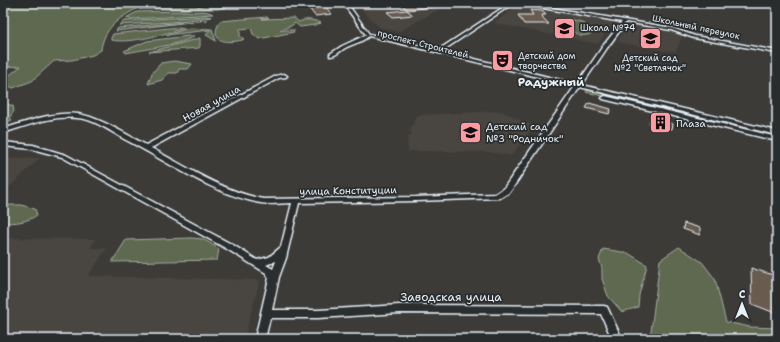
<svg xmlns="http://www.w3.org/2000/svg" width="780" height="342" font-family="'Shantell Sans',sans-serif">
<rect width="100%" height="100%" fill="#3d3b38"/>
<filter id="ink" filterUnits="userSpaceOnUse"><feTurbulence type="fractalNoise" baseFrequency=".025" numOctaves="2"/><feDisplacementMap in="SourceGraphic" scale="8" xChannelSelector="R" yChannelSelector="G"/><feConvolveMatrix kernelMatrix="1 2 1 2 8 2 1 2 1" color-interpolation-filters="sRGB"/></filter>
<g filter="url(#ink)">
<path fill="#4a453f" d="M355 3H450L398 32 379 27Z
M519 5 616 20 598 44 493 23Z
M629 23 677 31 683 35 676 51H665L617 42Z
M501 111 534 126 511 156 490 152 408 151 407 137 411 136V127L418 115Z
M40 158 3 193V159Z
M3 238 96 239 90 248H107L88 276 260 280 244 339H3Z"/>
<path fill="#5e6950" stroke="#a3ada4" d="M3 3H148C126 14 104 24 101 50L93 55 72 60 54 61 32 81 13 88 3 83V80L21 66 3 67Z
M170 4 196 5 198 7 208 4 236 6 217 9H139L154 5Z
M186 11C195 13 205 9 213 14L131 19 126 18 137 12Z
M206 16 212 17 171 22 119 25 124 21Z
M267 17 269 18 262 19 294 18 299 22C305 18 315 20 321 23L315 25 300 27 295 23 291 26 280 30H294V32L259 39 253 34 251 28 240 29V36L244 39 242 40C226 44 208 42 220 21Z
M568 19 582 22 592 33C580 40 571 31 563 22Z
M207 20 116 31 118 28Z
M179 27 184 28C164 34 131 44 111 40V38L113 34Z
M189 28 212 29 216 41 206 35 210 30 166 35Z
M188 36H194C185 44 140 50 126 53L124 51 147 41Z
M200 38V46L199 48 149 52Z
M174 61 192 64 188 69H179L177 73H168L162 80 148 84 152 73 161 63Z
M587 90 680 112V114L586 92Z
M7 104 13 106 14 111 10 117 12 120 3 123V105Z
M683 112 777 134V137L683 114Z
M10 205H21L35 209 37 215C28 222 14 223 3 223V208Z
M191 238 203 239 219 249 217 260 112 262 126 240Z
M679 247 702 262 715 279 726 322 750 327 777 328V339H650L660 260Z
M603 249 628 253 647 265 639 295 638 307 622 312 608 296 602 279V268L599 259Z"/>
<path fill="#695c50" stroke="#e8f1f8" d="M305 3H322L332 14 315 16Z
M399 3H441V6L408 10Z
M407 10 413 15 393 17 387 12Z
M530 10 542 11 546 15H542L543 18 549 24H524L518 15H533Z
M589 103 604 107 611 109 609 114 586 108Z
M651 118 673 124 672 129 649 123Z
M684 223 700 228V235L683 229Z
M751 268 773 275 775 313 752 304Z"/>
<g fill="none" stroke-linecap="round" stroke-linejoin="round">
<defs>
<path id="minor" d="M343 3H347L369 34 438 50 510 3H514L442 51 577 84 603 46 622 22 514 3H522L672 28 695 36 777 51V53L694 38 671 30 626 22 607 48 582 85 777 131V135L580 87 510 192 500 198 416 201 299 203 286 258 279 277 272 310H318L400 305 604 306 607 307 622 339H612L601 314 400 313 318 318H270L265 339H255L269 278 266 273 227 249 62 157 32 149 3 146V142L33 145 66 155 233 245 257 260 269 257 281 247 292 203C282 203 271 205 261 203 216 196 165 160 124 139 110 131 94 119 77 118 51 115 27 126 3 133V129C27 122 53 111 78 114 99 117 127 135 146 145L276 76 284 74 287 76 286 77 279 78 151 148C187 167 222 191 263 199L416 197 495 194 504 188 575 86 369 36C362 42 353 44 345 48 340 51 336 56 330 56V54L342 46 366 35ZM276 261 273 269 266 265Z
M605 96 777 137V141L603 99 602 98Z"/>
</defs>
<use href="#minor" stroke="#e8f1f8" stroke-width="3"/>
<use href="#minor" fill="#2a2d2e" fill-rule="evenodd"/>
</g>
</g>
<defs>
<symbol id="school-square" viewBox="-11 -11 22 22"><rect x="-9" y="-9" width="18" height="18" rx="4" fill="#ff9aa2" stroke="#2a2d2e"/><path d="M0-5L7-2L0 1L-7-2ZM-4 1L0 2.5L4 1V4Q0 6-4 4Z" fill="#111"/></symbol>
<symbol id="theatre-square" viewBox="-11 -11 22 22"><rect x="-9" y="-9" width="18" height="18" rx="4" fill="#ff9aa2" stroke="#2a2d2e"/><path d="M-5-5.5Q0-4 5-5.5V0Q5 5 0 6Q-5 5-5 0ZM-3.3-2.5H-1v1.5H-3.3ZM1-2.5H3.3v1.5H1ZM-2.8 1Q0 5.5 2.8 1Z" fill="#111"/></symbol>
<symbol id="building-square" viewBox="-11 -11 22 22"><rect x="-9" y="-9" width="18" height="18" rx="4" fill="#ff9aa2" stroke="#2a2d2e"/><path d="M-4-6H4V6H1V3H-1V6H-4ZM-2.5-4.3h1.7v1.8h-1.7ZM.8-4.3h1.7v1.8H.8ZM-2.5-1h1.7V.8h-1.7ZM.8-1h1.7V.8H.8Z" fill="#111"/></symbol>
</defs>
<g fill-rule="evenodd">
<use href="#school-square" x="552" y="16" width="25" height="25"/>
<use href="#school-square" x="638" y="26" width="25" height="25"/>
<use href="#theatre-square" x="490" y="48" width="25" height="25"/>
<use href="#building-square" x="648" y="110" width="25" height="25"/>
<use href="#school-square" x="458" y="120" width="25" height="25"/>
</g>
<g text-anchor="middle" stroke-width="3.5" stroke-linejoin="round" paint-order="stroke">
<g font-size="9" fill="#e8f1f8" stroke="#2a2d2e">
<text transform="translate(696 27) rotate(12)" y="3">Школьный переулок</text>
<text transform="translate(423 44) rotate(14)" y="3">проспект Строителей</text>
</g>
<g font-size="9" fill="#e8f1f8" stroke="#2a2d2e" text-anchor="start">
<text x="580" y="31">Школа №74</text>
<text x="518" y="59">Детский дом<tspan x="518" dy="10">творчества</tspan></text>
<text x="650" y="61" text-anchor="middle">Детский сад<tspan x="650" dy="10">№2 "Светлячок"</tspan></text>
</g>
<g font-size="10" fill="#e8f1f8" stroke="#2a2d2e">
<text transform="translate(211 103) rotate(-29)" y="4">Новая улица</text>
<text transform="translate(348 190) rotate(-1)" y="4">улица Конституции</text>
</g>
<g font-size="10" fill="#e8f1f8" stroke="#2a2d2e" text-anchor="start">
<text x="676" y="127">Плаза</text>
<text x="486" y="130">Детский сад<tspan x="486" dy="12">№3 "Родничок"</tspan></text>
</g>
<g font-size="12" font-weight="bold" fill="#e8f1f8" stroke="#2a2d2e">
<text x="551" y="86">Радужный</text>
</g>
<g font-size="12" fill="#e8f1f8" stroke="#2a2d2e">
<text x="451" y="301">Заводская улица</text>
</g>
</g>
<rect width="780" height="342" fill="none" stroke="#2a2d2e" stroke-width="16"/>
<rect x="8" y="8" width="764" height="326" fill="none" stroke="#e8f1f8" stroke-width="1.5" filter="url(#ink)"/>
<g transform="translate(742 304)" stroke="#2a2d2e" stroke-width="3" paint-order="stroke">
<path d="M0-3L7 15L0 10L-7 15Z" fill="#e8f1f8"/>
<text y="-6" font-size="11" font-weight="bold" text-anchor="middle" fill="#e8f1f8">С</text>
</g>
</svg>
